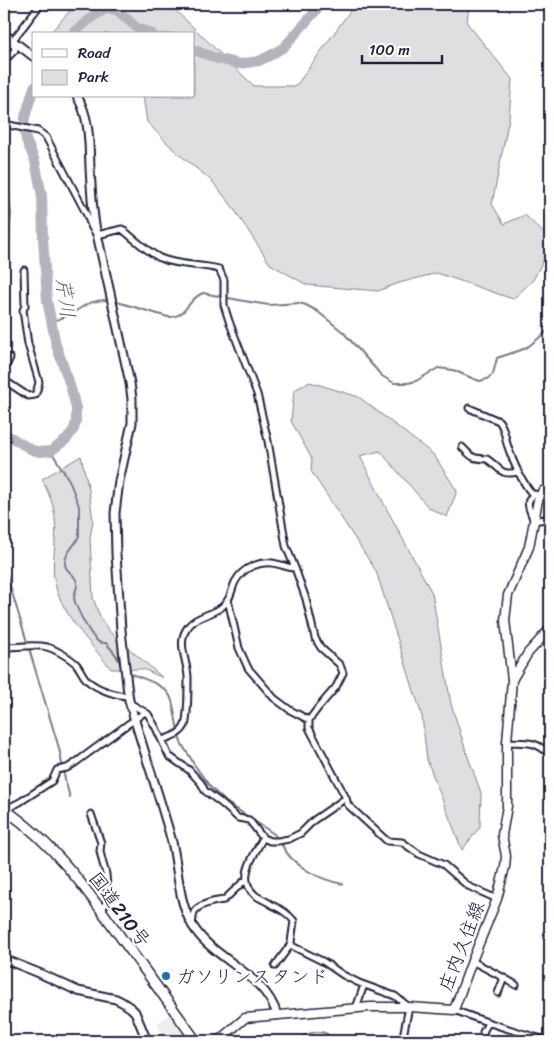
<svg xmlns="http://www.w3.org/2000/svg" width="554" height="1045" font-family="Sriracha,'Klee One',sans-serif">
<rect width="100%" height="100%" fill="#fff"/>
<filter id="ink" filterUnits="userSpaceOnUse"><feTurbulence type="fractalNoise" baseFrequency=".02" numOctaves="2"/><feDisplacementMap in="SourceGraphic" scale="10" xChannelSelector="R" yChannelSelector="G"/><feConvolveMatrix kernelMatrix="1 2 1 2 8 2 1 2 1" color-interpolation-filters="sRGB"/></filter>
<g filter="url(#ink)">
<path fill="#eeeef1" d="M171 1013 177 1018 192 1041H166L159 1028 158 1023Z"/>
<path fill="#dfdfe2" stroke="#80808e" d="M79 4H169L254 86H296L355 4H469L467 23 512 79 509 118 492 204 504 224 525 215 550 239V248L533 280 513 299 437 273 399 283 378 291 307 285 270 264 232 206 212 181 175 151 147 122 143 96H194V34H49L68 13Z
M310 382 359 397 434 455 457 491 447 517 429 508 380 451 360 456 383 502 432 593 451 704 467 754 481 793 480 827 462 850 427 760 422 716 376 571 311 471 312 459 291 421 294 390Z
M81 456 89 490 93 521 90 538 93 598 101 619 110 632 163 678 143 669H111C91 643 63 617 55 584 50 565 58 538 55 519 54 504 48 492 42 479Z"/>
<g fill="none" stroke-linecap="round" stroke-linejoin="round">
<path stroke="#7a7a88" stroke-width="2" d="M114 301 168 317C187 318 187 299 203 293L244 301 269 305 299 303 306 305 317 311 343 332 382 376 394 383H408L416 381 438 368 453 370 474 379 480 381 487 379 493 374 497 358 521 350 529 346 550 329
M51 322C58 319 65 317 71 314 84 306 92 299 109 300
M51 451 69 480 79 506V536C76 545 64 553 65 564 65 572 76 574 77 583 78 588 74 592 74 598 75 606 91 638 99 642 101 643 104 643 106 643L116 655 122 667
M4 566 59 748 64 775 70 798
M129 673C141 678 164 684 170 696 173 702 174 709 175 715 177 723 177 731 180 739 182 748 190 754 193 763L211 788 226 802 274 834 278 839
M281 843C290 865 320 880 343 884
M294 1041C305 1034 325 1025 333 1041"/>
<path stroke="#b4b4bc" stroke-width="10" d="M72 34 95 15 108 8 117 10 137 28 152 34
M194 50 218 59 240 64 259 61 271 55 284 47 322 4
M4 433 32 450 41 452 51 451 67 439 74 429 76 421V408L70 385 56 345 47 300 43 239 42 196 35 161 26 140 24 125 25 117 34 87"/>
<defs>
<path id="street" d="M4 50C18 36 28 19 41 4
M4 61 15 50 13 41
M4 124 38 131 46 137 86 213 92 228 97 235 122 229C133 238 148 252 160 258 179 266 200 264 219 269L224 280V305L229 321 257 394 268 441 286 546 295 568 306 599 315 638 321 648 340 665 343 673 336 687 318 708 309 720V728L346 798 348 805 387 841 402 842 419 854 444 865 468 886 497 899
M4 174 7 214 4 261
M4 356 10 358 4 370
M4 380 28 396 35 395 37 390 39 382 28 344 23 310 25 306 24 270
M469 408 499 421C504 427 505 436 507 444 513 462 520 480 533 495
M462 447C473 458 471 458 487 459 501 468 499 476 518 472
M535 494C523 501 530 510 534 521L550 518
M228 600 239 648 248 668 274 698 290 710 309 720
M4 647C16 647 35 644 47 647 55 649 72 659 77 665 81 670 83 677 88 681 97 689 117 696 128 696
M131 705H133L148 714 156 728 169 756 189 770 201 783 205 791 221 803 238 818 249 820 263 838 270 841H278L289 839 301 833 314 820 346 798
M162 740C168 738 178 735 182 730 187 725 186 719 187 712 188 701 188 690 188 678 188 663 177 644 186 630 194 615 212 616 223 606 231 599 231 591 235 582 243 567 261 560 277 564 283 565 289 568 295 568
M507 742C526 743 536 740 550 755
M7 811 10 807 20 802 52 781 57 770 67 768 75 763 128 724C135 720 139 716 145 712
M91 814 101 843 100 851 102 860 106 874 108 899 102 910
M263 838C254 855 236 879 255 895 260 899 267 901 272 905 281 909 288 913 294 921L291 942 292 946 324 962 343 975 359 983 395 996 409 1007 402 1041
M192 924C193 920 193 915 194 912 199 904 216 901 224 900L243 882H246
M472 961 504 978 498 993
M275 966 291 944
M504 978 516 985
M356 1008 364 985
M454 1010C485 1022 517 1032 549 1041
M485 1041 483 1032 488 1023"/>
<path id="secondary" d="M4 34 34 57
M77 96C90 118 89 143 90 168 91 187 92 206 95 225L130 383 132 399V423L119 481 115 513 116 554 121 630 127 685 129 700C142 747 159 794 172 842 178 867 178 896 189 919 207 959 264 970 277 1015
M4 959 39 973 78 991 116 999 122 1002 131 1008 135 1012 147 1041"/>
<path id="primary" d="M512 680 505 620 508 595 529 547 538 500 542 492 550 486
M218 1041 245 1018 370 1007H409L454 1010 472 961 497 899 505 867 506 856 502 835 507 806V742L512 680 528 653 550 629"/>
<path id="highway" d="M4 809C53 842 88 891 122 939 147 973 172 1007 196 1041"/>
</defs>
<use href="#street" stroke="#22223b" stroke-width="9"/>
<use href="#secondary" stroke="#22223b" stroke-width="11"/>
<use href="#primary" stroke="#22223b" stroke-width="11"/>
<use href="#highway" stroke="#22223b" stroke-width="12"/>
<use href="#street" stroke="#fff" stroke-width="5"/>
<use href="#secondary" stroke="#fff" stroke-width="7"/>
<use href="#primary" stroke="#fff" stroke-width="8"/>
<use href="#highway" stroke="#fff" stroke-width="9"/>
</g>
</g>
<circle fill="#1f6fb2" stroke="#fff" stroke-width="2" cx="166" cy="976" r="5"/>
<g text-anchor="middle" stroke-width="4.5" stroke-linejoin="round" paint-order="stroke">
<g font-size="19" fill="#22223b" stroke="#fff">
<text transform="translate(120 909) rotate(53)" y="7">国道210号</text>
<text transform="translate(461 946) rotate(-69)" y="7">庄内久住線</text>
</g>
<g font-size="19" fill="#22223b" stroke="#fff" text-anchor="start">
<text x="176" y="983">ガソリンスタンド</text>
</g>
<g font-size="20" font-style="italic" fill="#5c5c6f" stroke="#fff">
<text transform="translate(66 298) rotate(83)" y="7">芹川</text>
</g>
</g>
<rect width="554" height="1045" fill="none" stroke="#fff" stroke-width="20"/>
<rect x="10" y="10" width="534" height="1025" fill="none" stroke="#22223b" stroke-width="2" filter="url(#ink)"/>
<rect x="32" y="32" width="162" height="65" fill="#ffffff" stroke="#a7a7b1"/>
<rect x="42" y="49" width="25" height="8" fill="#ffffff" stroke="#a7a7b1"/>
<text x="78" y="58" font-size="15" fill="#22223b">Road</text>
<rect x="42" y="70" width="25" height="15" fill="#dfdfe2" stroke="#a7a7b1"/>
<text x="78" y="82" font-size="15" fill="#22223b">Park</text>
<path d="M362 55v8h80v-8" fill="none" stroke="#22223b" stroke-width="2.5"/>
<text x="369" y="55" font-size="15" fill="#22223b" stroke="#ffffff" stroke-width="4" paint-order="stroke">100 m</text>
</svg>
